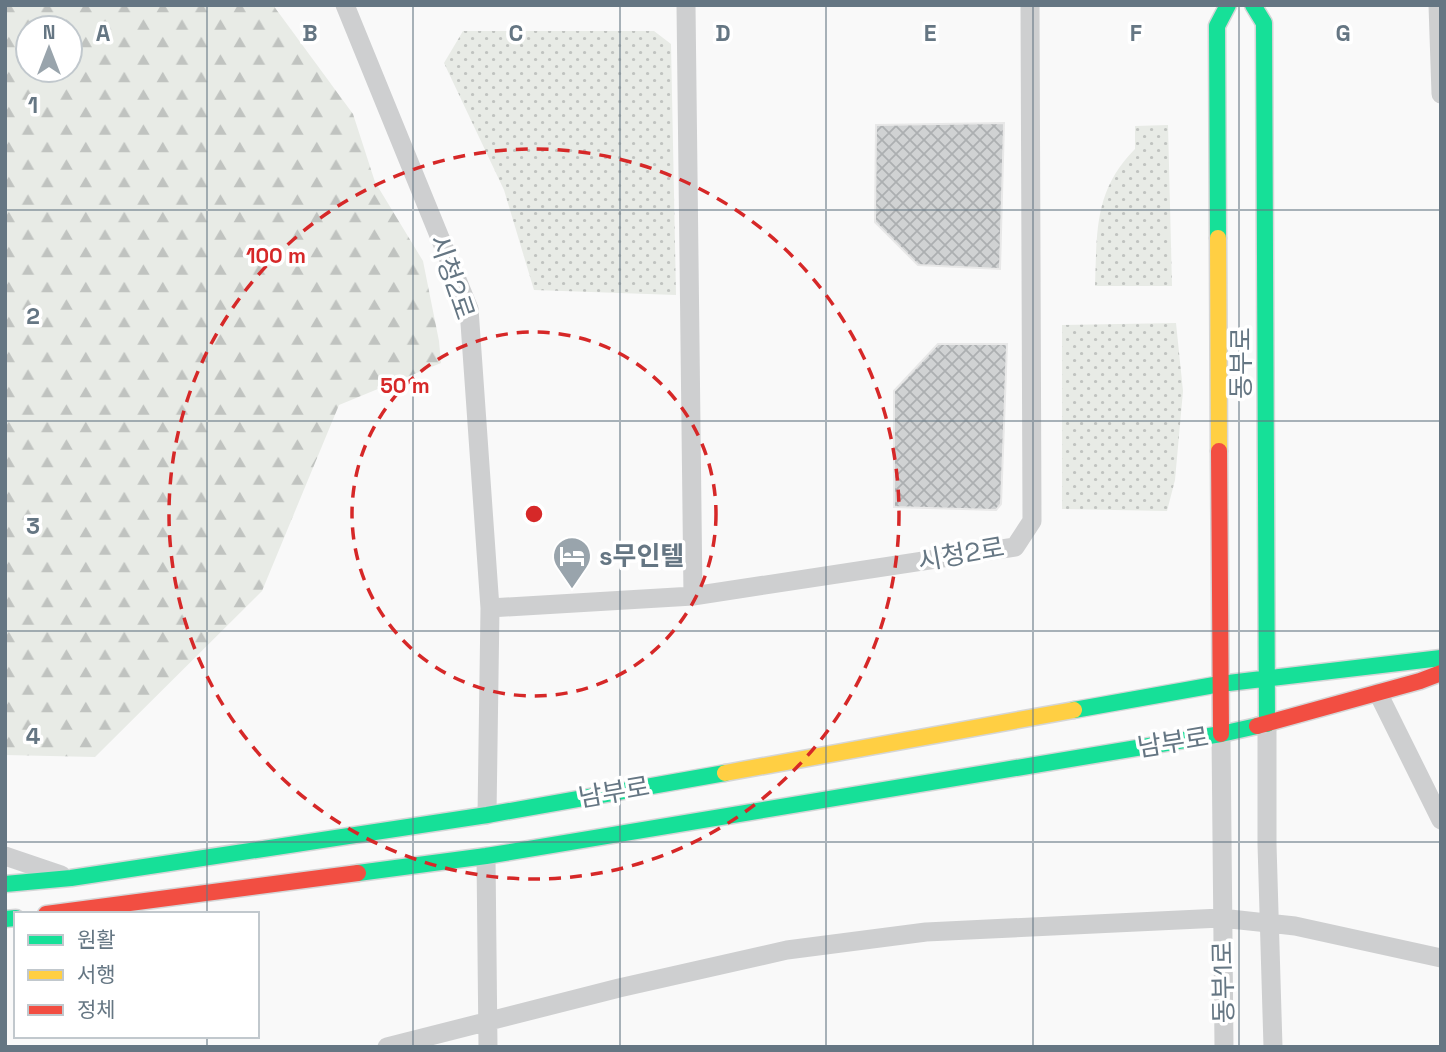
<svg xmlns="http://www.w3.org/2000/svg" width="1446" height="1052" font-family="'Space Grotesk','Noto Sans KR',sans-serif">
<defs>
<pattern id="grass-dots" width="8" height="8" patternUnits="userSpaceOnUse" patternTransform="scale(1.75)"><rect width="8" height="8" fill="#e8ebe6"/><path d="M2 2h.1M6 6h.1" fill="none" stroke="#c0c3c0" stroke-width="1.8" stroke-linecap="round"/></pattern>
<pattern id="forest-firs" width="22" height="20" patternUnits="userSpaceOnUse" patternTransform="scale(1.75)"><rect width="22" height="20" fill="#e8ebe6"/><path d="M5 1l3.5 6h-7zM16 11l3.5 6h-7z" fill="#c0c3c0"/></pattern>
<pattern id="building-cross-hatch" width="8" height="8" patternUnits="userSpaceOnUse" patternTransform="scale(1.75)"><rect width="8" height="8" fill="#d0d2d3"/><path d="M0 0l8 8M0 8l8-8" fill="none" stroke="#acafb1"/></pattern>
</defs>
<rect width="100%" height="100%" fill="#f9f9f9"/>
<path fill="url(#grass-dots)" d="M463 31H654L671 44 676 295 534 290 504 190 444 63Z
M1168 125 1172 286H1095C1097 232 1094 190 1135 149V126Z
M1176 323 1183 391 1175 480 1167 511 1062 509V325Z"/>
<path fill="url(#forest-firs)" fill-rule="evenodd" d="M5 5H273L353 114 375 182 423 261 439 341 441 363 339 405 262 591 95 757 5 755ZM28 28H70V70H28Z"/>
<path fill="url(#building-cross-hatch)" stroke="#e8e8e8" stroke-width="2" d="M1004 123 1000 269 918 265 875 222 876 125Z
M938 344H1007L1001 504 996 510 894 507V391Z"/>
<g fill="none" stroke-linecap="round" stroke-linejoin="round">
<defs>
<path id="fast" d="M1253 5 1264 23 1267 724
M1218 238 1217 26 1228 5
M1074 710 1220 684 1441 658
M358 873 486 856 1221 734 1257 726
M5 884 71 878 487 815 725 773
M5 919 16 918"/>
<path id="slow" d="M1218 238 1219 451
M725 773 1074 710"/>
<path id="jam" d="M1219 451 1221 734
M1257 726 1420 681 1441 673
M46 914 358 873"/>
</defs>
<use href="#fast" stroke="#d5d6d7" stroke-width="19"/>
<use href="#slow" stroke="#d5d6d7" stroke-width="19"/>
<use href="#jam" stroke="#d5d6d7" stroke-width="19"/>
<path stroke="#cecfd0" stroke-width="19" d="M345 5 469 309 490 608 487 815
M686 5 693 596
M1438 5 1441 94
M490 608 693 596 1015 547 1032 521 1030 5
M1378 693 1441 820
M1267 724V844L1273 1047
M1221 734 1224 1047
M5 856 61 875
M486 856 488 1047
M387 1047 619 988 787 950 926 932 1221 918 1295 926 1441 958"/>
<use href="#fast" stroke="#16e098" stroke-width="16"/>
<use href="#slow" stroke="#ffcf43" stroke-width="16"/>
<use href="#jam" stroke="#f24e42" stroke-width="16"/>
</g>
<path fill="none" stroke="#657683" stroke-width="2" stroke-opacity="0.55" d="M207 5V914M413 5V1047M620 5V1047M826 5V1047M1033 5V1047M1239 5V1047M5 210H1441M5 421H1441M5 631H1441M5 842H1441M207 1036V1047"/>
<g fill="none" stroke="#d62828" stroke-width="3.5" stroke-dasharray="12 9">
<circle cx="534" cy="514" r="182"/>
<circle cx="534" cy="514" r="365"/>
</g>
<defs>
<symbol id="hotel-pin" viewBox="-11 -11 22 30"><path d="M0 17L-7.5 6A9.5 9.5 0 1 1 7.5 6Z" fill="#99a4ac" stroke="#fff"/><path d="M-6-4.5h1.5V1H6V5H4.5V3h-9V5H-6ZM-4 0a1.8 1.8 0 1 1 3.6 0ZM.5 0V-2.5h3Q6-2.5 6 0Z" fill="#fff"/></symbol>
</defs>
<g fill-rule="evenodd">
<use href="#hotel-pin" x="550" y="534" width="44" height="60"/>
</g>
<g text-anchor="middle" stroke-width="7" stroke-linejoin="round" paint-order="stroke">
<g font-size="26" fill="#657683" stroke="#fff">
<text transform="translate(452 277) rotate(71)" y="9">시청2로</text>
<text transform="translate(1241 363) rotate(-90)" y="9">동부로</text>
<text transform="translate(961 554) rotate(-10)" y="9">시청2로</text>
<text transform="translate(1173 742) rotate(-9)" y="9">남부로</text>
<text transform="translate(614 792) rotate(-10)" y="9">남부로</text>
<text transform="translate(1223 982) rotate(-91)" y="9">동부1로</text>
</g>
<g font-size="26" font-weight="bold" fill="#657683" stroke="#fff" text-anchor="start">
<text x="599" y="565">s무인텔</text>
</g>
</g>
<g font-size="23" text-anchor="middle" font-weight="bold" fill="#657683" stroke="#fff" stroke-width="7" stroke-linejoin="round" paint-order="stroke">
<text x="103" y="41">A</text>
<text x="310" y="41">B</text>
<text x="516" y="41">C</text>
<text x="723" y="41">D</text>
<text x="930" y="41">E</text>
<text x="1136" y="41">F</text>
<text x="1343" y="41">G</text>
<text x="33" y="113">1</text>
<text x="33" y="324">2</text>
<text x="33" y="534">3</text>
<text x="33" y="744">4</text>
</g>
<circle cx="534" cy="514" r="10" fill="#d62828" stroke="#fff" stroke-width="3.5"/>
<g font-size="21" text-anchor="middle" font-weight="bold" fill="#d62828" stroke="#fff" stroke-width="7" stroke-linejoin="round" paint-order="stroke">
<text x="276" y="263">100 m</text>
<text x="405" y="393">50 m</text>
</g>
<rect width="1446" height="1052" fill="none" stroke="#657683" stroke-width="14"/>
<rect x="14" y="912" width="245" height="126" fill="#ffffff" stroke="#c1c8cd" stroke-width="2"/>
<rect x="28" y="935" width="35" height="10" fill="#16e098" stroke="#c1c8cd" stroke-width="2"/>
<text x="77" y="947" font-size="21" fill="#657683">원활</text>
<rect x="28" y="970" width="35" height="10" fill="#ffcf43" stroke="#c1c8cd" stroke-width="2"/>
<text x="77" y="982" font-size="21" fill="#657683">서행</text>
<rect x="28" y="1005" width="35" height="10" fill="#f24e42" stroke="#c1c8cd" stroke-width="2"/>
<text x="77" y="1017" font-size="21" fill="#657683">정체</text>
<g transform="translate(49 49)"><circle r="33" fill="#ffffff" stroke="#c1c8cd" stroke-width="2"/>
<path d="M0-5L12 26L0 18L-12 26Z" fill="#99a4ac"/>
<text y="-10" font-size="19" font-weight="bold" text-anchor="middle" fill="#657683">N</text>
</g>
</svg>
